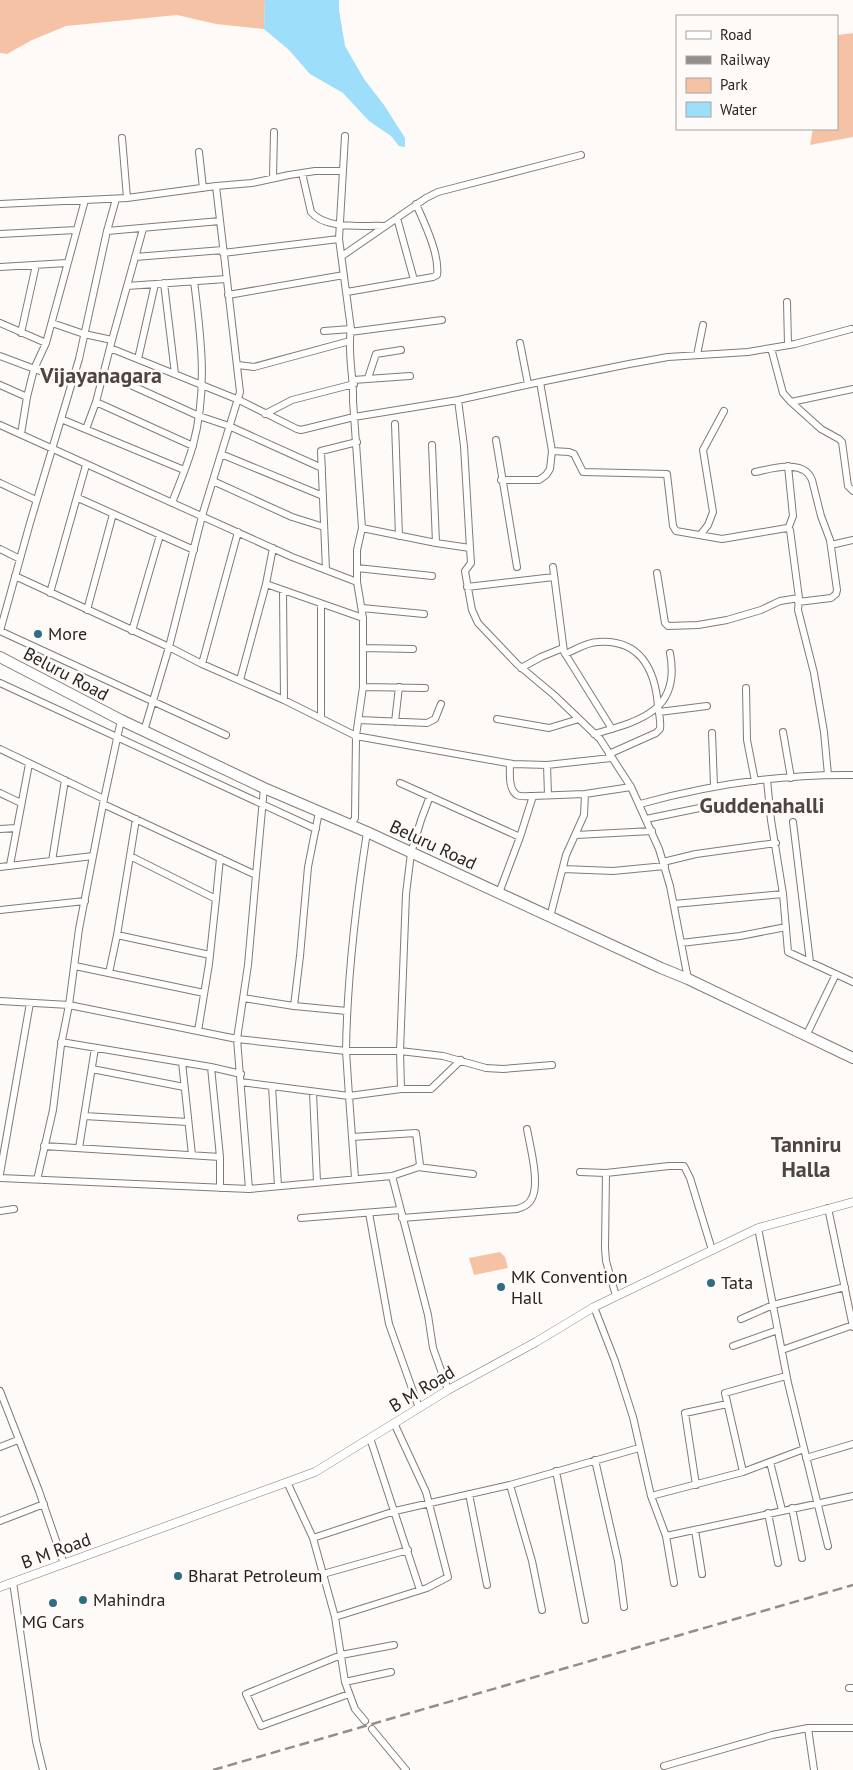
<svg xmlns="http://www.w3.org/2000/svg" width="853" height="1770" font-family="'PT Sans',sans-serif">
<rect width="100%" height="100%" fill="#fefaf7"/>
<path fill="#f6c2a5" d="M0 0H265L264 29 216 24 177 15 66 26 32 40 7 54 0 53Z
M853 33V137L810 145 813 129H837L838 35Z
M500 1252 505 1257 508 1268 474 1275 469 1258Z"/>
<path fill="#9ddefb" d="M265 0H339V10L345 46 364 79 384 105 405 138V147L399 146 391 136 369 121 343 93 310 74 289 50 264 29Z"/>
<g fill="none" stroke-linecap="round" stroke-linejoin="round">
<defs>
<path id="minor" d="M345 136 339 239 351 329C347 353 354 377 353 401L362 528 357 550V582L363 618V687L356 736 355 818 351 825
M122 138 127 198
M199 152 203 188
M302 173 311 212C326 230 363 225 385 226
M273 178 274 132
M216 186 252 183 289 175 315 171H343
M0 204 127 198 216 186 240 392 202 516 169 647 144 731
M397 218 414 280
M107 231 220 221
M0 234 76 230
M223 253 339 239
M342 256 426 198 438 192 581 155
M135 257 223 250
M0 267 67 263
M164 283 175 374
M127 286 226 279
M347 292 433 277 437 275C440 255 424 222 416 204
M228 295 344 275
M787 302 788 345
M0 323 46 343
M52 323 84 334 112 340
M324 331 351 329
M350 332 442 320
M21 333 36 265
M520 343 528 384
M110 348 239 400 297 429 301 430 354 417 458 400 540 382 629 364 668 357 748 352 795 344 851 329
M771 348 783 393 791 402 853 389
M697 355 703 325
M0 356 72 383
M138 359 155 284
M238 365 254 367 350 341
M104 373 199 416 229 426 322 468
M368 378 376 354 401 350
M353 380 410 376
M0 385 27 397
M458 400 464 446 470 548 471 563 465 571 466 577 472 610 478 623 517 664 554 695 600 739 631 787 659 849 670 886 688 979
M96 402 193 446
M791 402 821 429 839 439 842 442 848 486 853 491
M265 414 292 400 354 384
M61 419 184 470
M395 424 399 536
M0 425 292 557 357 582
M86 429 96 402 112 340 143 229
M21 434 27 397 34 369 46 343 85 200
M496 440 517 567
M432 445 436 543
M552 451 569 452 574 454 583 472 667 474 673 526 676 531 722 539 787 528 790 530 799 598 798 610 814 673 824 732 828 775
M221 454 323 496
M788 466 793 516 788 529
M755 472C771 469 804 458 812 480L821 516 830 540 837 590 836 594 831 598 798 602
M501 480H539L546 475 550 469 552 451 540 382
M213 481 292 517 324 527
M0 483 36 500
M78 498 194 550
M172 503C179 484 188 464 193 445 208 389 201 337 194 281
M362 528 436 543 470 548
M701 534 708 525 713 512 703 450 724 411
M831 545 853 540
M0 549 20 559
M553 567 564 652 612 729
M357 568 432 576
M326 570 321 451 357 442
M657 573 665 623 668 626 698 625 727 620 761 610 780 601 799 598
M15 576 169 647 202 664 284 700 356 736 513 764 547 765 611 758
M266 584 273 548
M467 587 554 577
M283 590 284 700
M50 593 86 465
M362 608 424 614
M87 610 113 514
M0 631 30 523 79 359 107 231 116 199
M0 631 226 735
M132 631 160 535
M363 648 413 649
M565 654C575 650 587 642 598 642 640 639 655 669 658 706 659 714 661 722 660 729L656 733 609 754
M202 664 238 532
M521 668 541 657 563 648
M240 680 266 584 363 618
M0 683 316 829
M363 687 425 688
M746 688 747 740 755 781
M659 712 707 706
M321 718V604
M497 719 549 728 579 719
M359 720 427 723 435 719 441 704
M395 722 399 687
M783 732 791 778
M712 733 714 786
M594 734C640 721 681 711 670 653
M0 749 104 799
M510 764C510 773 508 789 517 795 521 797 529 796 533 796
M547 765 548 795
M767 780 771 820 783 894 788 952 853 982
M400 783 520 837
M0 793 21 803
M103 804 256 875 264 788
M640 804C709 785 781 774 853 775
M136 819 130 856 216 899 209 964 198 1031
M646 819 719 804
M793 822 810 962
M0 829 16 828
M576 835 652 831
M52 861 65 780
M663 862 696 854 776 843
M10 865 29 764
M0 867 93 856
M563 869 613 871 665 866
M499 893 520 837 533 796 585 794 631 787
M216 899 220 858
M674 904 783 894
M0 910 85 901
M550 917 566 855 584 815 585 794
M117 935 130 856
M681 943 740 936 786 927
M75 966 204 993
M109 973 117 935 210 955
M243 998 294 1006 347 1011
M0 1001 69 1005 237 1039 346 1051C347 979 356 903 367 832
M294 1006 300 956 308 867 319 812
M806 1036 836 974
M61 1042 211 1067 241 1074
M182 1062 192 1155
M211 1067 220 1157V1188
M92 1069 184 1087
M241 1082 349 1096 346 1051H400L443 1056 486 1068 503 1069 552 1065
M272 1086 278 1186
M401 1089 400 1051 406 894 411 853 421 820 430 796
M313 1092 317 1182
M84 1116 188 1122
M352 1137 416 1133 420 1165 416 1168 392 1176
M44 1146 220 1157
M79 1148 95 1048
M418 1167 473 1174
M580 1172 606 1173 669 1166H684L690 1178 712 1250
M606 1173 605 1248 606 1261 616 1296
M0 1174 30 1003
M0 1178 249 1189 392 1176 428 1315 433 1348 448 1390
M355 1178 349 1096 401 1089H431L461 1060
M37 1180 53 1110 61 1045 69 1005 79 929 104 799 121 720
M249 1189 237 1039 248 965 256 875
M828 1208 853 1327
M0 1211 14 1209
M369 1213 389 1324 419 1408
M301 1218 400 1210
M402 1218 517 1209C523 1207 529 1205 532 1198 540 1183 530 1146 527 1129
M758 1228 788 1383 828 1546
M594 1307 615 1361 633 1417 651 1496 743 1472 804 1449
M741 1319 773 1305 845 1287
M733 1346 778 1330
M782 1350 853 1325
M0 1391 39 1491 64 1564
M370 1438 420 1590
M0 1447 18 1440
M806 1458 853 1444
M595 1460 618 1561 624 1607
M770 1462 782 1510
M556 1471 585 1620
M743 1472 725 1393 786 1376
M287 1482 313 1538 335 1617 345 1682 355 1709 365 1721
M696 1485 685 1413 727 1404
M469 1494 487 1585
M651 1496 666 1536 674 1583
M792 1508 802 1558
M768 1513 778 1563
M0 1521 44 1504
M695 1530 702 1574
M666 1536 853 1496
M313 1538 395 1511 510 1485
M323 1574 408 1550
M13 1582 36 1741 43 1770
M542 1610 532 1561 510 1485 639 1448
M335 1617 427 1588 448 1577 426 1492 394 1423
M345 1682 391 1672
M849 1688H853
M349 1694 261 1726 246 1694 341 1655 394 1645
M808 1728 814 1770
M372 1729 406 1770
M664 1766 772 1735 808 1728H853"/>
<path id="tertiary" d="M0 1587 315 1472 448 1390 536 1342 594 1307 758 1228 853 1202"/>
<path id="trunk" d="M0 657 121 720 264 788 367 832 661 968 688 979 853 1058"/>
</defs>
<use href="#minor" stroke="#837a75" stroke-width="8"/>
<use href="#tertiary" stroke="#837a75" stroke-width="9"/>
<use href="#trunk" stroke="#837a75" stroke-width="12"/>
<use href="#minor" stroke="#fff" stroke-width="6"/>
<use href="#tertiary" stroke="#fff" stroke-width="8"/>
<use href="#trunk" stroke="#fff" stroke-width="10"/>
<path stroke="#928e8b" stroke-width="2.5" stroke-dasharray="10 5" stroke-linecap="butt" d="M213 1770 853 1585"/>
</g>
<g fill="#316c84" stroke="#fefaf7" stroke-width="2">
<circle cx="38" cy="634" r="5"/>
<circle cx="711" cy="1283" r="5"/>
<circle cx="501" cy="1287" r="5"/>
<circle cx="178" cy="1576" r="5"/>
<circle cx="83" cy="1600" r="5"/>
<circle cx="53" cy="1603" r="5"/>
</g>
<g text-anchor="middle" stroke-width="5" stroke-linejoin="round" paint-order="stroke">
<g font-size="18" fill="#282422" stroke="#fefaf7" text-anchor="start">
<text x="48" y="640">More</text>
<text x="511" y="1283">MK Convention<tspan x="511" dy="21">Hall</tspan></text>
<text x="721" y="1289">Tata</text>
<text x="188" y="1582">Bharat Petroleum</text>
<text x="93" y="1606">Mahindra</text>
<text x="53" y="1628" text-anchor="middle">MG Cars</text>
</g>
<g font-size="18" fill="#282422" stroke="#fefaf7">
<text transform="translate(66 674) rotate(28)" y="6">Beluru Road</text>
<text transform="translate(433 845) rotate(25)" y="6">Beluru Road</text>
<text transform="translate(422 1389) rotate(-31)" y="6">B M Road</text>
<text transform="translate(56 1551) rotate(-20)" y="6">B M Road</text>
</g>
<g font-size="22" font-weight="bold" fill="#4e4541" stroke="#fefaf7">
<text x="101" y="383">Vijayanagara</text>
<text x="762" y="813">Guddenahalli</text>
<text x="806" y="1152">Tanniru<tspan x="806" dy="25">Halla</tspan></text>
</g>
</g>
<rect x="676" y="15" width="162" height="115" fill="#fefaf7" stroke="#a8a4a2"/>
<rect x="686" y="31" width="25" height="8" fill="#ffffff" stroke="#a8a4a2"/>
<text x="720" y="40" font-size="15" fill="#282422">Road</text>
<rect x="686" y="56" width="25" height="8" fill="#928e8b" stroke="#a8a4a2"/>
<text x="720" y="65" font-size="15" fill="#282422">Railway</text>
<rect x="686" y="78" width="25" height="15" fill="#f6c2a5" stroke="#a8a4a2"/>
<text x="720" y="90" font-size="15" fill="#282422">Park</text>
<rect x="686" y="102" width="25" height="15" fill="#9ddefb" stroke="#a8a4a2"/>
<text x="720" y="115" font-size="15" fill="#282422">Water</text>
</svg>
